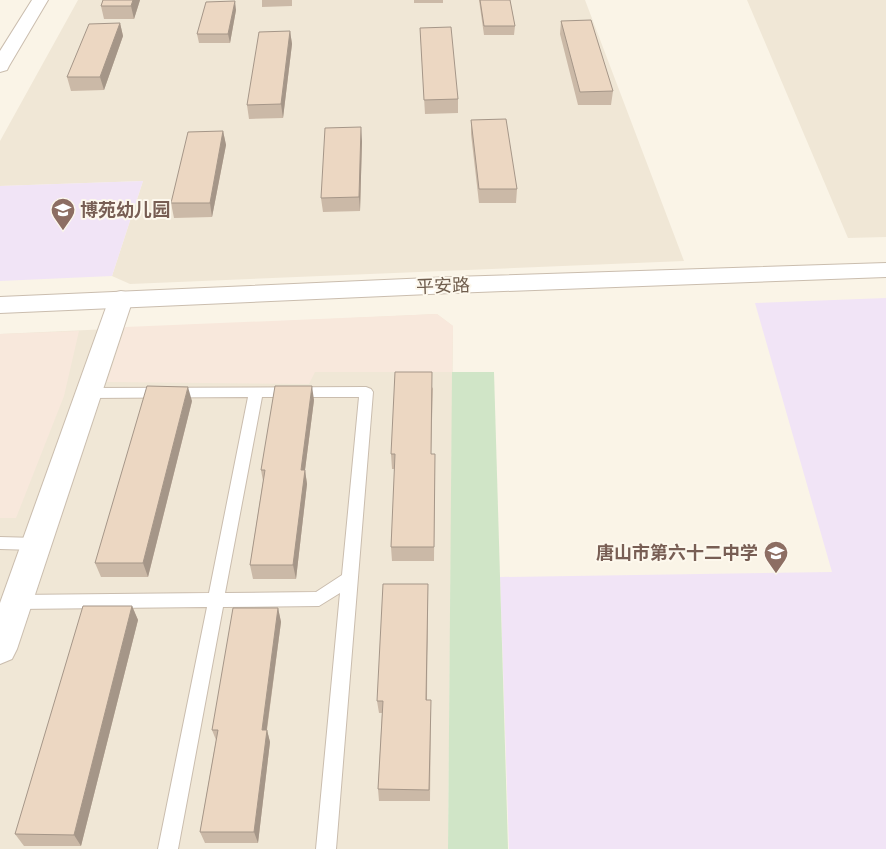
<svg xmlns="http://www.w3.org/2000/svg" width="886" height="849" font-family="Overpass,'Noto Sans SC',sans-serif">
<rect width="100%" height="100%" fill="#faf4e7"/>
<path fill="#f0e7d6" d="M78 0H585L684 261 130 284 112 276 143 181 0 186V141Z
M747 0H886V237L848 238Z
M437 314 453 326 448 849H0V334Z"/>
<path fill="#f8e8dc" d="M437 314 453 326 452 372H315L309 384 107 382 125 327Z
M79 331 64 396 16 518H0V334Z"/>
<path fill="#f1e4f6" d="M143 181 112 276 0 281V186Z
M886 298V849H509L500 577 832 572 755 303Z"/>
<path fill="#d0e5c7" d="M452 372H494L508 849H448Z"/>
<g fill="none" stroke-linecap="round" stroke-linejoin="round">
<defs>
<path id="service" d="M366 387 371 389 373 392 336 849H316L340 593 319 606 223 607 178 849H158L207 607 16 609 10 607 8 602 10 597 16 595 209 593 248 397 88 398 83 396 81 393 83 390 88 388ZM262 397H359L342 575 316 592 225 593Z
M0 537 36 538 41 540 44 544 41 548 36 550 0 549Z"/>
<path id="minor" d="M121 291 130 293 133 299 17 649 12 659 0 664V603L109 299 112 293Z"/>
<path id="tertiary" d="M32 0H48L9 66 7 70 0 72V51Z
M886 263V277L452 293 0 313V297L452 277Z"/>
</defs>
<use href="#service" stroke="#cabdae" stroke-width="2"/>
<use href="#minor" stroke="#cabdae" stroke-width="2"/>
<use href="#tertiary" stroke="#cabdae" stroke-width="2"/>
<use href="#service" fill="#fff" fill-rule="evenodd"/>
<use href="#minor" fill="#fff" fill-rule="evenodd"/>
<use href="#tertiary" fill="#fff" fill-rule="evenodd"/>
</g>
<path fill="#cbb9a7" d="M103 0H140L134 19H104L101 6Z
M262 0H292V6L262 7Z
M414 0H443V3H414Z
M479 0H510L515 26 514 35H484Z
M236 10 230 43H199L197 34Z
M561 21 613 91 611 105H578L560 34Z
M120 23 123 36 104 90 71 91 67 77Z
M420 28 458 99V113L425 114Z
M290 31 292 44 283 118 249 119 247 105Z
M471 120 517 189 516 203H479L471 134Z
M223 131 226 145 212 217 174 218 171 203Z
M362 141 360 211 323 212 321 198Z
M433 387 431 454H435L434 561H392L391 547 395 469H392L391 454Z
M314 400 305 470 307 484 296 579H253L250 565 263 481 261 470Z
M192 401 148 577H101L95 563Z
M428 584 427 700 431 713 430 801H379L378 789 382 713H379L377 701Z
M132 606 138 620 81 846H24L15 834Z
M278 608 281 622 267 730 270 742 258 843H205L200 832 216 740 212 730Z"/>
<path fill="#a59688" d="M133 0H140L134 19 131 6Z
M235 1 236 10 230 43 228 34Z
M120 23 123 36 104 90 100 77Z
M290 31 292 44 283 118 281 104Z
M361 127 362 141 360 211 359 197Z
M223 131 226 145 212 217 210 203Z
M312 386 314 400 305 470 307 484 296 579 293 565 301 470Z
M188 387 192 401 148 577 143 563Z
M428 584V597L426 713V700Z
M132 606 138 620 81 846 74 835Z
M278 608 281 622 265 742 262 730Z
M267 730 270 742 258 843 254 832Z"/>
<path fill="#ecd7c2" stroke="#a59688" d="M103 0H133L131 6H101Z
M480 0H510L515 26H484Z
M235 1 228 34H197L206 2Z
M591 20 613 91 580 92 561 21Z
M120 23 100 77H67L89 24Z
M451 27 458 99 424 100 420 28Z
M290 31 281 104 247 105 259 32Z
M506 119 517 189H479L471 120Z
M361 127 359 197 321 198 325 128Z
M223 131 210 203H171L188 132Z
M395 372H432L431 454H435L434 547H391L395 454H391Z
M147 386 188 387 143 563H95Z
M275 386H312L301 470H305L293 565H250L265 470H261Z
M383 584H428L426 700H431L429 790 378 789 383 701H377Z
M83 606H132L74 835 15 834Z
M233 608H278L262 730H267L254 832H200L218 730H212Z"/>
<defs>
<symbol id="school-pin" viewBox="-11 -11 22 30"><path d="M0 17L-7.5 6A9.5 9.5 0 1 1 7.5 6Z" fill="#8d6e63" stroke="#fdf8ed"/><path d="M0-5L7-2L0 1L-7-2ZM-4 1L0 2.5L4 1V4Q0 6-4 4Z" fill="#fff"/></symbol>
</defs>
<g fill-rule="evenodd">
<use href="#school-pin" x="49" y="196" width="28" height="38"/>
<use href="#school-pin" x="762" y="539" width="28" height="38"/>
</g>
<g text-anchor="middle" stroke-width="4" stroke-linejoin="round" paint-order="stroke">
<g font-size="18" font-weight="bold" fill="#785e54" stroke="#fdf8ed" text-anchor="start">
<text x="80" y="216">博苑幼儿园</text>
<text x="758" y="559" text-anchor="end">唐山市第六十二中学</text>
</g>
<g font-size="18" fill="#705e4e" stroke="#fdf8ed">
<text transform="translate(443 286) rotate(-2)" y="6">平安路</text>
</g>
</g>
</svg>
